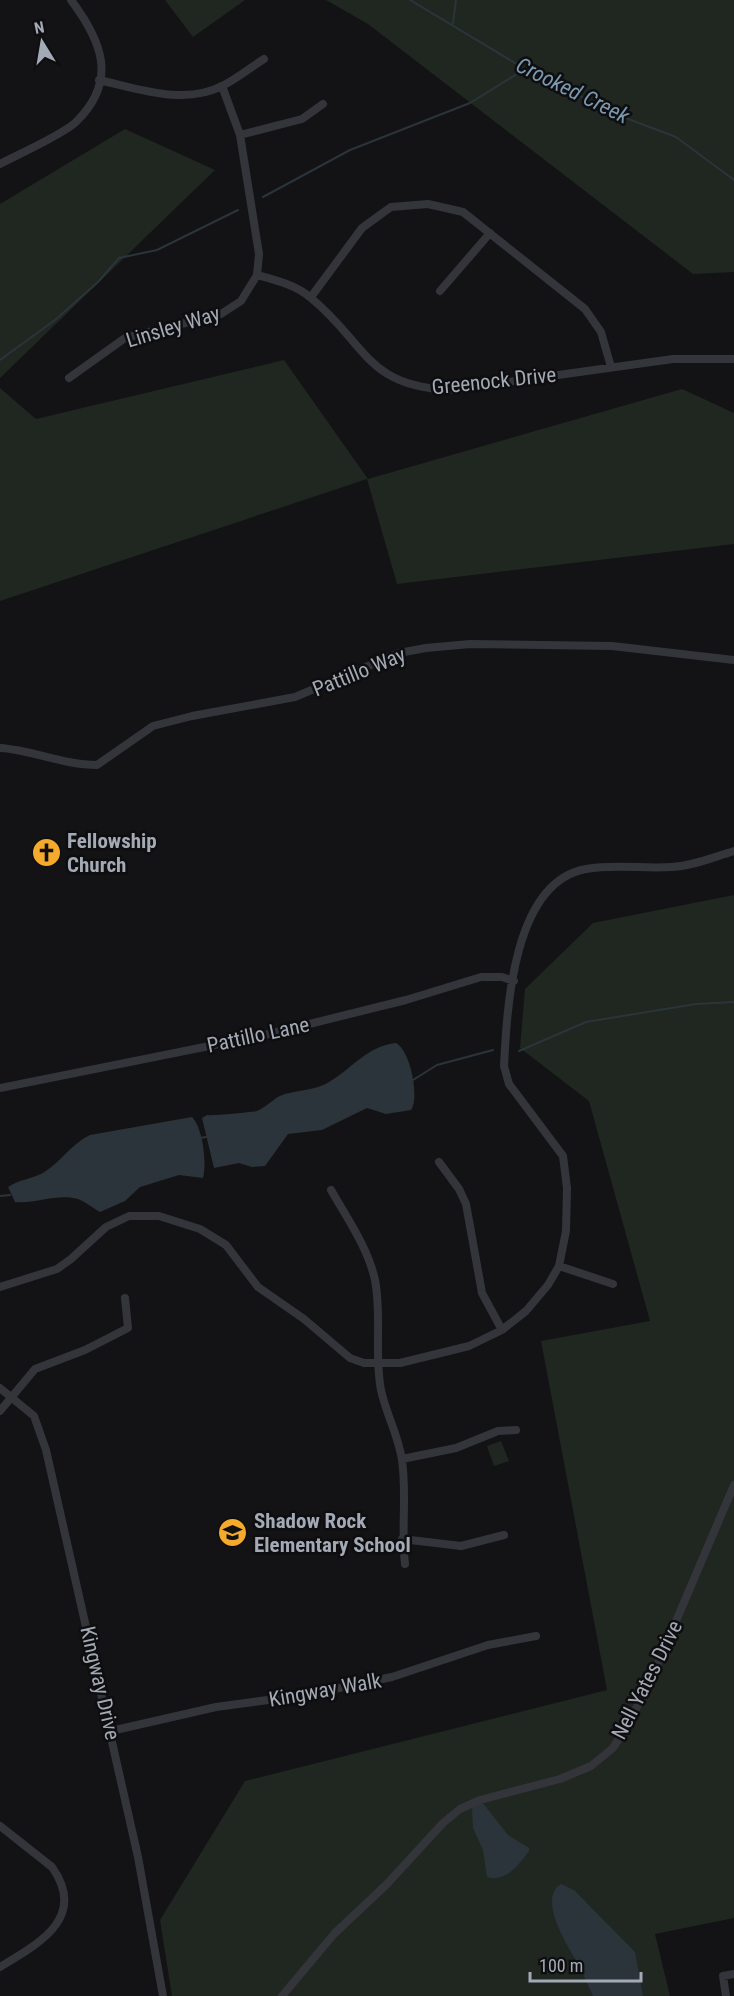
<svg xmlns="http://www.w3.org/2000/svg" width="734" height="1996" font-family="'Roboto Condensed',sans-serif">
<rect width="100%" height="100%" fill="#131315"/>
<path fill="#1f2720" d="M165 0H245L193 37Z
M326 0H734V272L693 274 368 24Z
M125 129 215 170 0 378V204Z
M284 360 368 479 682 389 734 413V544L397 584 367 479 0 601V388L36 419Z
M734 895V1918L655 1934 670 1996H172L160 1920 245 1781 607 1690 541 1341 650 1321 589 1101 520 1048 525 989 593 923Z
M501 1441 509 1461 494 1466 487 1446Z"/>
<path fill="#2b343a" d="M396 1043C410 1050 420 1097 411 1110L386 1114 367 1108 322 1130 288 1134 265 1166 252 1167 239 1163 214 1168 202 1118 207 1115C210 1116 252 1112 257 1111 267 1107 274 1097 285 1094 300 1090 316 1090 329 1082 353 1068 367 1046 396 1043Z
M192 1117C203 1128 207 1163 203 1178L179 1175 140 1187 125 1201 100 1212C93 1208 86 1202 78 1199 57 1193 36 1204 15 1202L8 1187C18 1180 31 1179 43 1173 61 1162 71 1144 90 1135Z
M482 1802 508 1835 529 1848V1851C519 1865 505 1883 487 1877L483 1850 473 1828 472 1808Z
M561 1884 574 1890 635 1952 643 1996H593C588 1986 584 1975 579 1965 570 1950 536 1899 561 1884Z"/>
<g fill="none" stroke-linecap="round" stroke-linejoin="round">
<path stroke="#2b343a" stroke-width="2" d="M410 0 525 69 623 117 676 137 734 180
M453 23 456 0
M263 197 350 150 470 103 525 69
M0 360 55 320 98 282 119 258 157 250 238 210
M519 1051 586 1022 696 1004 734 1002
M413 1080 437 1065 493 1050
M200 1138 206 1137
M0 1196 10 1195"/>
<path stroke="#34353a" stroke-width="8" d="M99 80C140 89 185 106 224 85 238 78 251 67 264 59
M240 135 302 119 323 104
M0 164C17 155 64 134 76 122 119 80 101 40 71 0
M257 275C275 280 296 285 311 298 367 344 365 386 450 390L673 359H734
M440 291 490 233
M311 297 362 228 391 207 428 204 463 212 585 309 601 332 611 367
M69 378 125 338 221 314 241 301 257 275 259 254 240 135 222 86
M0 748C33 750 63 765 97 765L153 726 192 716 295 697 399 653 426 648 470 644 612 646 734 660
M0 1088 269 1034 406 1000 481 977H502L514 981
M439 1162 459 1189 466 1204 482 1293 502 1330
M331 1190C347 1218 368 1248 375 1280 382 1316 374 1354 381 1390 386 1414 398 1434 402 1460 407 1495 401 1529 405 1564
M559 1266 613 1284
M0 1287 57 1269 71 1259 106 1227 129 1216H159L200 1229 226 1245 258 1287 304 1319 350 1358 364 1363H400L469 1346 502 1330 526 1311 548 1285 559 1266 566 1231 567 1188 563 1156 509 1084 504 1066C507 1008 513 882 586 869 615 864 643 869 672 867 693 866 714 857 734 851
M0 1388 34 1416 46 1450 138 1857 163 1996
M0 1411 35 1369 85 1350 128 1328 125 1298
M402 1459 456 1448 498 1431 516 1430
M402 1539 461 1546 504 1535
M111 1731 216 1707 305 1695 392 1677 488 1645 536 1636
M0 1826 52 1867C88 1918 38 1944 0 1967
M282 1996 334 1934 387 1884 443 1823 460 1809 480 1800 560 1779 591 1766 613 1748 628 1725 656 1668 734 1485
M726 1996 723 1976 734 1974"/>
</g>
<defs>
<symbol id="church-disc" viewBox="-11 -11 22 22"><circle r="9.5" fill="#f3aa2d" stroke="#0e0e10"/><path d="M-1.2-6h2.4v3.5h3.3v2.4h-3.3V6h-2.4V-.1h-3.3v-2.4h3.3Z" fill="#111"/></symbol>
<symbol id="school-disc" viewBox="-11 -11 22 22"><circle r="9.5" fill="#f3aa2d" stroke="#0e0e10"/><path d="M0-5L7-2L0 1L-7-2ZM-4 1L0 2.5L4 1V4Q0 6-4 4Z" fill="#111"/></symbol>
</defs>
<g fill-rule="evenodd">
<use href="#church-disc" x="30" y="836" width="33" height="33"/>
<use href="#school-disc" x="216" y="1516" width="33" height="33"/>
</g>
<g text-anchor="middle" stroke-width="5" stroke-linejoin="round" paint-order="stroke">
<g font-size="21" fill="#a4aab5" stroke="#0e0e10">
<text transform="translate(173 327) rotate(-17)" y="7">Linsley Way</text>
<text transform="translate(494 381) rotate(-6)" y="7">Greenock Drive</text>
<text transform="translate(359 672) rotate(-22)" y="7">Pattillo Way</text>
<text transform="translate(258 1035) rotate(-12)" y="7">Pattillo Lane</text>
<text transform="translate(647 1680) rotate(-63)" y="7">Nell Yates Drive</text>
<text transform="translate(100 1683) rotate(77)" y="7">Kingway Drive</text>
<text transform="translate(325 1690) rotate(-10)" y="7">Kingway Walk</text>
</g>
<g font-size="21" font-weight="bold" fill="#a4aab5" stroke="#0e0e10" text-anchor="start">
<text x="67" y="848">Fellowship<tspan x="67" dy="24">Church</tspan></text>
<text x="254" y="1528">Shadow Rock<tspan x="254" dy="24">Elementary School</tspan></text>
</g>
<g font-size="22" font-style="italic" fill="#7b99b1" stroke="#0e0e10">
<text transform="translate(573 90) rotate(26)" y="8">Crooked Creek</text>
</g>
</g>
<g transform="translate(42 42) rotate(349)" stroke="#0e0e10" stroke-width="4.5" paint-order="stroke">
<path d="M0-4.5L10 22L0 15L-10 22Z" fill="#a4aab5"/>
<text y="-9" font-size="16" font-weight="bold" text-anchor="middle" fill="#a4aab5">N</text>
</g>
<path d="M530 1972v9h111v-9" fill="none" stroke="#a4aab5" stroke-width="3"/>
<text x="539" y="1972" font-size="18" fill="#a4aab5" stroke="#0e0e10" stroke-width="4.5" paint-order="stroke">100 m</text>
</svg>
